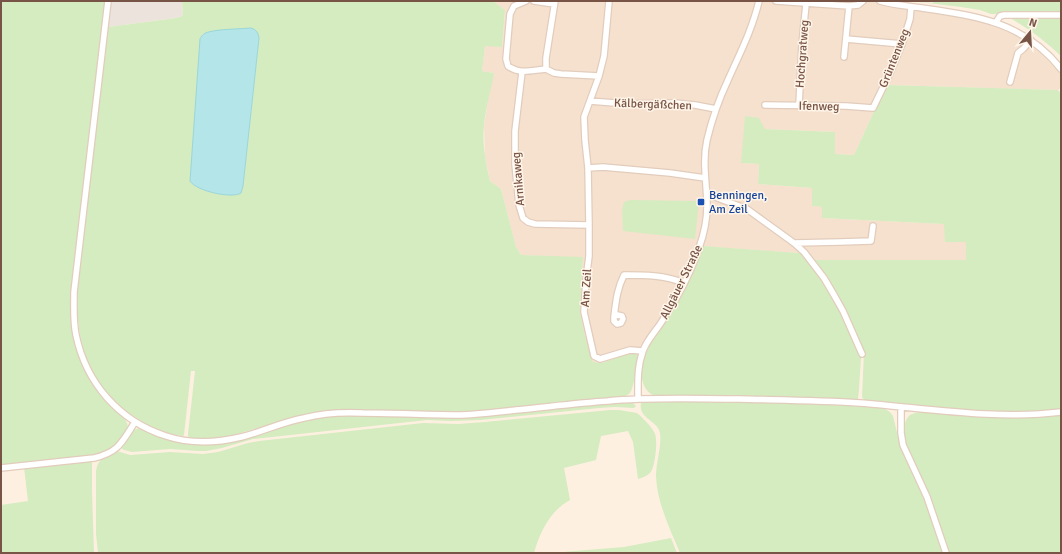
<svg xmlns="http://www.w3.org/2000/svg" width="1062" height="554" font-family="Signika,sans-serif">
<rect width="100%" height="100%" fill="#fef0e1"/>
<path fill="#f6e1cf" d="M493 1H909L915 10 962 17 991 24 1005 29 1020 37 1038 50 1058 70 1061 74V88L1058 90 986 88 886 85 854 155 835 154V132L765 129 742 163 759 164 758 184 812 188V206L822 207V218L945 224 966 242V260H816L799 253 697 246 691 261 677 291 664 313 655 327 635 353 624 355 602 363 593 362 585 336 580 312 583 258 521 255 516 247 501 189 490 181 485 156 484 126 490 86 494 73 482 71 485 45 502 47 505 10Z"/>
<path fill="#ece3dd" d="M119 1H182L183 12 182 16 175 18 108 27 110 2Z"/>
<path fill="#d4ecbf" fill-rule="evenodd" d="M1 1H105C97 71 89 141 81 211 77 250 68 289 73 329 76 357 88 383 108 404 113 409 125 417 127 423 131 431 115 447 108 451 104 453 98 454 93 455L1 466Z
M182 1H493L505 10 502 47 485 46 482 71 494 73C491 90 486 107 484 125 482 144 486 163 490 181L501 189 516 247 521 255 583 257 580 312 585 336 593 362 602 363 624 355 635 353 637 354C638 360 634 388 630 393 627 396 623 397 618 398L474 411 437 412 367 410H333L306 414 230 436 206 439 190 438 188 436V434L195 371H191L184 435 183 436C166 434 149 427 135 417 82 383 75 337 78 279L108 27 176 18 182 16 183 12ZM205 33 259 38 243 186 241 192C231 200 207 190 196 187L200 39 202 35Z
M911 1 933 3 934 1H1061V14L1003 13 997 14H991L980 10 961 7Z
M1008 17H1061V56C1045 41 1028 28 1008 17Z
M886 85 1058 90 1061 94V409C996 418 930 407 865 401L862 397 864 352 812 258 816 260H966V242H945L944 224 822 218V207L812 206V188L758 184 759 164 741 163 745 116 759 118 765 129 835 132V154L854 155Z
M630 200 699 201 695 239 623 231 622 210 624 202Z
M703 246 799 253 803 255 823 281 830 293 843 319 861 357 859 389 858 399 855 400 759 396H655C649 394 645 389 643 383 635 355 660 333 672 310 683 289 695 269 703 246Z
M644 402C723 402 801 402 880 408 886 409 890 411 893 416L900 445 928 507 942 553H680C670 529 657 503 656 476 656 463 662 445 660 433 658 420 638 419 641 403Z
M619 403H633L636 406 634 408 615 407 599 408 480 420 451 421 427 420 253 439 222 448 206 451H198L170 449 132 452 124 450 121 448 132 431 139 428 163 438 173 441 192 444H220L238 440 300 422 327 416 360 415 437 418 471 417Z
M610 410H619L637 413C641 416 654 429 655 434 658 441 655 469 650 473 647 476 642 478 638 479L633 442 628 431 601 436 596 460 564 468 570 500C550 511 540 532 534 553H98L96 534V471C99 454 107 461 117 451L130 455 170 452 203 454 218 452 248 443 259 441 423 423 458 424 485 422Z
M920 412C967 416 1014 420 1061 415V553H949L935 511 907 446C905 438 902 424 908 417 911 413 916 413 920 412Z
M91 460 92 463V491L94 553H1V505L28 501 24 467Z
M671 538 677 553H550L624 547Z"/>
<path fill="#b4e5e8" stroke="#9ad6db" d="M251 28C257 30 258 33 259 38L243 186 241 193C232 199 196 191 190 181L200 39C201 37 202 35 204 34 210 29 242 29 251 28Z"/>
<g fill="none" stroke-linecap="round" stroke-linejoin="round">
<defs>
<path id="minor" d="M108 1 74 292C74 306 73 321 76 335 86 383 119 421 166 436 190 444 216 443 241 437 262 432 282 422 304 418 323 413 343 412 363 413 396 413 429 415 462 415 480 414 498 412 516 410 547 407 578 403 608 401 652 397 696 399 739 399 779 400 820 400 860 403 926 408 994 420 1061 412
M526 1 514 6 510 14 506 59 508 66C520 75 532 70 546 69
M534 1 554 4
M555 1 546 58V69L554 73 561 74 599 76
M609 1 604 56 599 76 584 117 585 140 588 168 589 225V256L586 280 584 312 594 356 600 359 630 350 643 351
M776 1 849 6 858 5 863 1
M880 1C894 5 908 6 922 8 977 16 1024 22 1061 69
M996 22 1000 16 1004 15H1061
M846 39 902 44
M844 57 849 6
M522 72 515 131V164L519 205 523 218 528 222 535 224 589 225
M1010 82 1018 53 1023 49 1031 40
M590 101 627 104 675 103 695 105 716 109
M765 105 846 106 873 108 890 73 902 44 910 19 911 7
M799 105 802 44 806 4
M588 168 603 167 670 173 705 178
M707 194 747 209 794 243 804 252 824 278 834 295 843 311 862 354
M794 243 840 242 871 241 873 226
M617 315 622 316 623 319 621 323 617 324 614 321V317Z
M614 317C616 301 617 289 624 275 644 275 665 275 684 283
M638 399C638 383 637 367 643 351 647 339 658 329 664 318 678 297 691 272 699 248 704 234 707 220 707 206 707 184 702 162 707 140 712 119 719 99 728 80 740 53 752 30 759 1
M901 407V433L903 445 927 497 946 553
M1 468 94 458C119 452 122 442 135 422"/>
</defs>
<use href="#minor" stroke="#e2ccbc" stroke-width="8"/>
<use href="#minor" stroke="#fff" stroke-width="5.5"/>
</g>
<rect fill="#1a4fb4" stroke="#fff5e9" stroke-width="1.5" x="697" y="198" width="8" height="8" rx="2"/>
<g text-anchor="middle" stroke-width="3" stroke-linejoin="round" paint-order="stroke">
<g font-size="12" fill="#775446" stroke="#fff5e9">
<text transform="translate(802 54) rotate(-86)" y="4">Hochgratweg</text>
<text transform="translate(894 58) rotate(-68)" y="4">Grüntenweg</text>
<text transform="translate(653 104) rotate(2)" y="4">Kälbergäßchen</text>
<text transform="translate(819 106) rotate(1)" y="4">Ifenweg</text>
<text transform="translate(518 179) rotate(-95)" y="4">Arnikaweg</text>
<text transform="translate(681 282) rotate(-64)" y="4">Allgäuer Straße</text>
<text transform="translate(586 288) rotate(-86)" y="4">Am Zeil</text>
</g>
<g font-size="12" fill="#164399" stroke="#fff5e9" text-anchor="start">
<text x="709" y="199">Benningen,<tspan x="709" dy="14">Am Zeil</tspan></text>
</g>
</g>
<rect width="1062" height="554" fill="none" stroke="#775446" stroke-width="4"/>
<g transform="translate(1030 32) rotate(18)" stroke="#fff5e9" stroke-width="3" paint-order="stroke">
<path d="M0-3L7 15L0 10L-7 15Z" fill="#775446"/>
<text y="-6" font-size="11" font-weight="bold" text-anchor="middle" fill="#775446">N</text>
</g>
</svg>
